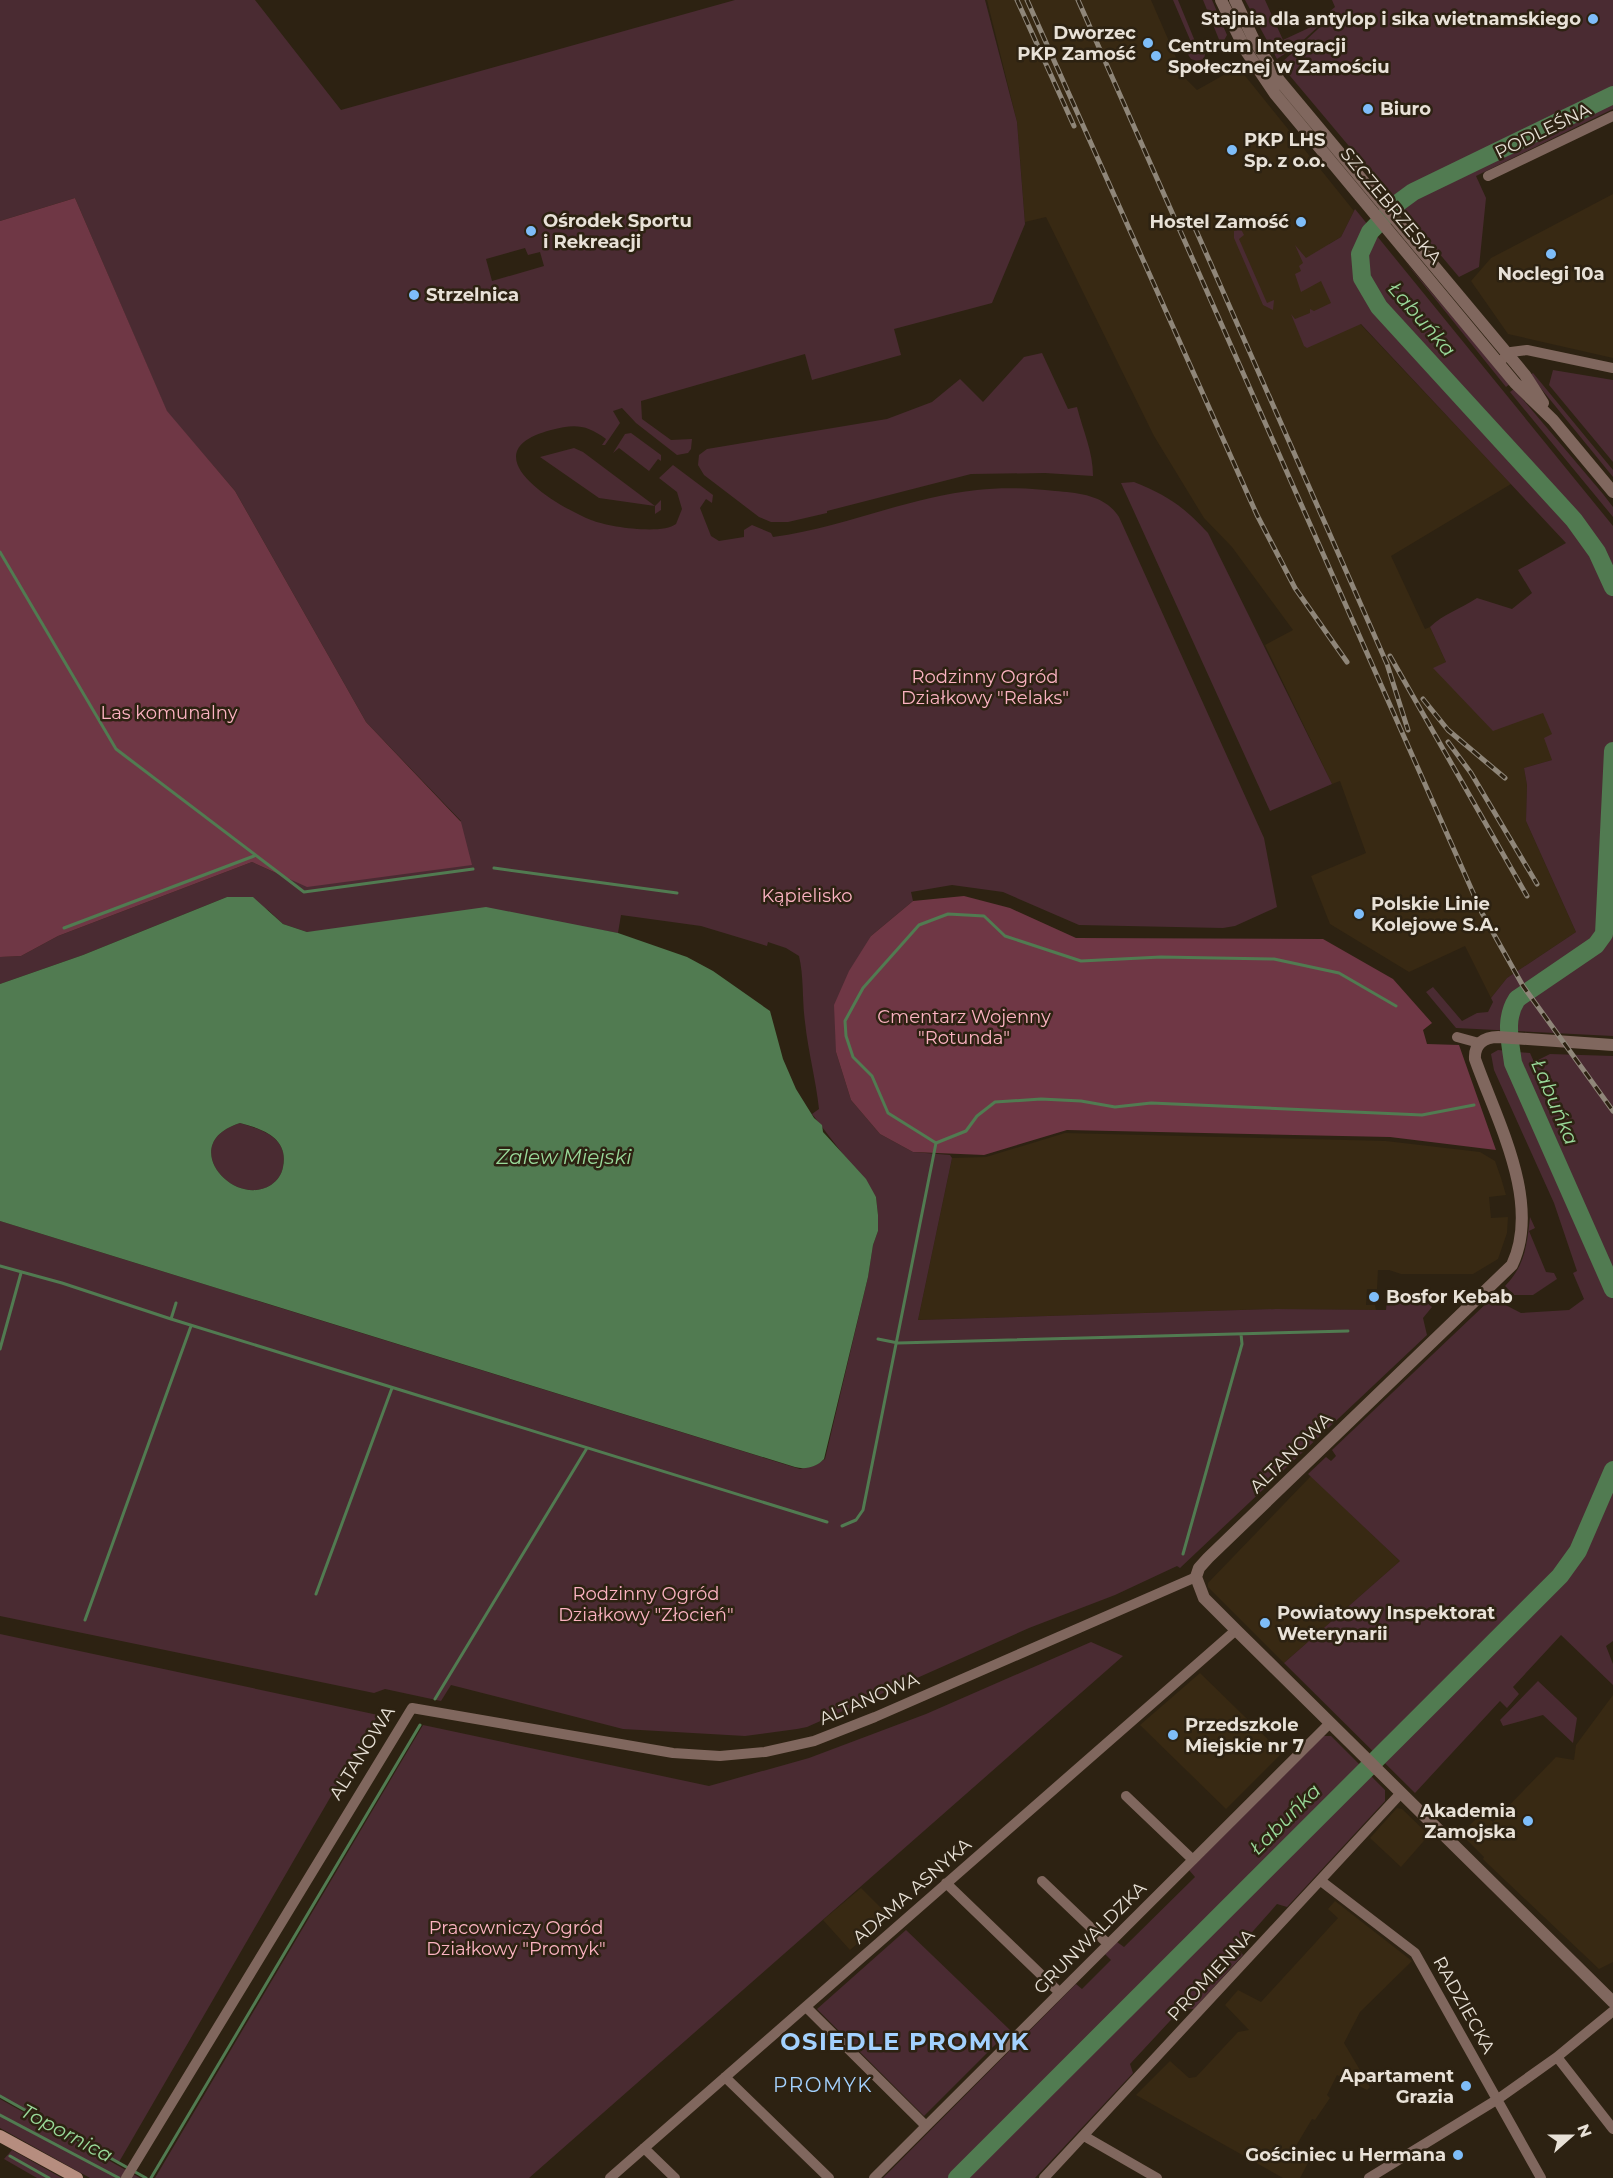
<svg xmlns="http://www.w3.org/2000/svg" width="1613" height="2178" font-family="Montserrat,sans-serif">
<rect width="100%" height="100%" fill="#2d2212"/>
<path fill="#382913" d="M987 0H1151L1185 78 1197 90 1238 67 1354 211 1341 237 1329 244 1348 311 1511 484 1391 556 1425 629 1430 627 1446 662 1434 669 1543 712 1553 735 1552 760 1524 768 1527 785 1526 821 1576 932 1507 978 1491 998 1465 946 1409 972 1330 924 1311 876 1366 853 1340 781 1332 784 1265 645 1293 630 1232 547 1204 518 1154 436 1046 217 1025 222 1017 122Z
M1613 194V358L1508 334 1471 281 1491 258Z
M1065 1133 1386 1141 1480 1152 1495 1161 1501 1178 1506 1195 1489 1197 1491 1218 1508 1217 1507 1233 1498 1259 1473 1274H1401L1389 1270H1378L1377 1289H1367L1366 1305H1375L1376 1310 1276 1309 918 1320 952 1158 986 1157Z
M1311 1476 1400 1561 1284 1663 1208 1587V1583Z
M1200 1673 1282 1753 1226 1809 1140 1725Z
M1613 1695V1962L1599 1969 1488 1864 1483 1859 1484 1857 1461 1834 1478 1817 1482 1820 1486 1816 1493 1822 1556 1757 1574 1760 1576 1745Z
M1397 1808 1402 1809 1429 1835 1401 1867 1370 1838Z
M861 1888 889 1916 850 1950 823 1920Z
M1335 1901 1412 1961 1360 2012 1344 2043 1370 2087 1367 2090 1337 2075 1327 2095 1330 2098 1315 2120 1312 2119 1293 2151 1309 2161 1300 2178H1283L1136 2095 1170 2061 1189 2078 1196 2077 1238 2032 1249 2030 1225 2005 1238 1990 1261 2002 1338 1918 1328 1909Z"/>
<path fill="#4a2b32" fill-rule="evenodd" d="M0 0H255L341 110 735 0H985L1017 122 1025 224 992 303 894 329 901 355 812 380 805 354 641 401 642 419 671 440 692 439 691 449 688 453 677 455 636 423 622 408 613 411 620 423 605 445H602L606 439C586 424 574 424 551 430 468 452 554 505 591 520 608 527 662 535 676 524L682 509 677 492 659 478 673 465 713 495 712 503 706 499 700 508 711 536 719 541 744 537V530L752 525 771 533 773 537C842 528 908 497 977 490 1003 487 1029 488 1055 491 1079 493 1105 495 1119 517L1264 838 1277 907 1235 926 1223 928 1079 925 1003 892 952 885 911 892 913 901 871 936 836 1052 851 1100 880 1134 913 1152 950 1155 952 1158 918 1320 1276 1309 1386 1310 1387 1301 1410 1302 1411 1297 1416 1294 1432 1307 1423 1318 1427 1335 1180 1568 1177 1566 1115 1595 1029 1628 807 1727 797 1729 745 1736 623 1729 451 1685 441 1701 385 1689 374 1693 0 1616V1221L800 1469 816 1465 825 1459 868 1277 873 1245 878 1231V1215L876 1197 812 1114 819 1109C816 1080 808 1051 805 1022 802 1000 804 977 799 956L786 948 768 942 767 946 701 926 621 915 618 933 561 923 307 932 283 924 268 910 239 897H227L83 955 0 984V957L21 956 58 936 252 862 276 873 461 821 366 722 235 491 167 412 75 198 0 221ZM525 248 528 255 540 252 544 266 492 281 486 259Z
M1173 0H1178L1199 51 1206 49 1204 59 1197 61 1191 59 1187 53 1194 49Z
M1203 0H1212L1227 35 1221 46 1218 44 1220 42Z
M1245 0H1265L1283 40 1313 26 1317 21 1321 24 1298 45 1277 59Z
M1332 0H1613V109L1476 176 1486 198 1479 267 1459 277 1280 64 1331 17 1329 12 1335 7Z
M1355 209 1613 526V1036L1456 1028 1426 992 1433 987 1462 1021 1477 1013 1488 1012 1493 1002 1491 998 1507 978 1576 932 1526 821 1527 785 1524 768 1552 760 1544 738 1552 734 1543 713 1493 731 1433 668 1446 662 1430 627C1443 614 1461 609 1477 598L1512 609 1532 593 1518 570 1566 543 1361 324 1307 348 1304 346 1291 314 1295 319 1310 313V309L1314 311 1331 303 1321 281 1301 292 1295 274 1301 271 1299 266 1303 263 1295 245 1306 258 1341 237Z
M1241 229 1244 235 1239 239 1267 303 1274 300 1273 310 1263 305 1234 238V231Z
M1403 259 1510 384 1506 387Z
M1042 353 1068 409 1077 407C1083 431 1093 451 1093 476L1045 473 971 474 827 511V513L788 522H771L759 517 704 475 698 465 699 455 707 449 887 419 932 402 960 379 983 402 1024 357Z
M1553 370 1613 380V462L1549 385Z
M1533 373 1613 470V477L1530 375Z
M1514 389 1603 494 1613 507V517L1510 392Z
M631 433 661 455V461L658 459 649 471 619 448 613 453 625 434Z
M574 448 583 452 655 506 661 500V510L655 514V506L599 498 540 457Z
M1134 482C1168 496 1183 506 1208 533L1332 784 1270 811 1121 483Z
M1498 1050 1530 1053 1534 1062 1550 1054 1613 1056V1641L1606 1646 1613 1664V1685L1561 1635 1513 1687 1519 1694 1507 1708 1500 1701 1415 1793 1284 1663 1400 1561 1308 1474 1326 1457 1331 1461 1336 1456 1332 1450 1492 1298 1521 1313 1569 1310 1584 1299 1573 1273 1577 1271 1554 1203 1494 1070 1491 1054Z
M240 1123C263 1130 289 1138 283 1167 282 1174 277 1181 271 1185 233 1209 176 1143 240 1123Z
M1530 1217 1535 1228 1529 1231 1546 1272 1554 1273 1557 1279 1533 1295H1514L1505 1286C1525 1266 1527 1244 1530 1217Z
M0 1634 378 1715 119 2162 0 2096Z
M1091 1642 1123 1656 529 2178H155L423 1725 709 1786 809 1758 926 1714Z
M1538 1681 1577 1718 1573 1743 1543 1715 1503 1726 1500 1720Z
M1322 1736H1331L1385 1790V1801L1287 1907 1277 1904 1238 1948 1243 1955 1194 2009 1182 2008 1130 2064 1133 2073 1035 2178H883L1076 1984 1082 1989 1111 1960 1105 1954 1117 1942 1124 1947 1195 1877 1189 1870Z
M906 1930 1010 2030 924 2116 817 2009Z
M0 2099 140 2178H90L0 2128Z
M12 2150 62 2178H37L4 2159Z"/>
<path fill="#6f3745" d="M75 198 167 411 235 491 366 722 461 822 472 865 307 887 252 862 58 936 21 956 0 957V221Z
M964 896 1010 908 1076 938 1323 939 1393 979 1432 1023 1423 1030 1427 1044 1459 1045 1496 1150 1390 1137 1067 1130 984 1155 913 1152 880 1134 851 1100 836 1052 834 1005 849 971 871 936 913 901Z"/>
<path fill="#517b51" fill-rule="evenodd" d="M227 897H253L283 924 307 932 486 907 618 933 687 957 713 971 770 1011 783 1059 796 1089 814 1118 822 1125 823 1132 866 1179 876 1197 878 1215V1231L873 1245 868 1277 824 1459C817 1467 805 1470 795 1467L0 1221V984L83 955ZM240 1123C263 1129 289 1138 283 1167 282 1174 277 1181 271 1185 233 1209 176 1143 240 1123Z"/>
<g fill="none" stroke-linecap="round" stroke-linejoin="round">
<path stroke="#517b51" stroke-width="3" d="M0 552 116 749 304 892 473 869
M494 868 677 893
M64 928 254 856
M1396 1006 1339 973 1274 959 1161 957 1081 961 1005 936 984 916 948 914 919 925 863 988 845 1021 846 1036 853 1057 872 1076 888 1113 936 1143 966 1131 977 1116 995 1102 1041 1099 1081 1101 1115 1107 1151 1103 1422 1115 1474 1105
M0 1266 62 1283 171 1319 827 1522
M171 1319 176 1303
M878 1339 898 1343 1348 1331
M0 1349 21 1273
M842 1526 856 1520 863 1510 936 1143
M1183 1554 1242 1344 1241 1334
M316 1594 392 1388
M85 1620 191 1326
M435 1699 587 1448
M0 2096 146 2178
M0 2115 119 2178
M10 2156 49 2178
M151 2178 420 1725"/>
<path stroke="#517b51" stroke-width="18" d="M1613 95 1413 192 1398 203 1370 232 1360 254 1362 278 1379 307 1574 520 1597 552 1613 587
M1613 751 1604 934 1596 945 1517 999C1504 1019 1510 1040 1513 1063L1613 1289
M957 2178 1560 1576 1578 1551 1613 1470"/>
<path stroke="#80675e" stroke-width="10" d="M1488 176 1613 116
M1498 363 1511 352 1527 350 1613 368
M1457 1037 1479 1043
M1126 1796 1192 1859
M1042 1881 1108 1944
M1321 1881 1415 1953 1541 2178
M946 1883 1059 1992
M806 2007 926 2126
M1557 2057 1613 2129
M725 2077 829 2178
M1084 2136 1157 2178
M644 2148 675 2178
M126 2178 412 1708 673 1753 720 1756 765 1752 814 1741 875 1717 1196 1577
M610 2178 1236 1630
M874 2178 1330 1723
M1044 2178 1401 1793
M1369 2178 1498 2099 1557 2057 1613 2011"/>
<path stroke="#80675e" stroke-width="12" d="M1221 0 1246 51 1275 94 1515 383 1553 420 1613 492
M1235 0 1254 40 1279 80 1525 375 1543 403
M1613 1045 1498 1037C1484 1037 1474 1044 1475 1059 1496 1119 1542 1202 1512 1265L1208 1558 1199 1568 1196 1577 1204 1598 1236 1630 1613 2002"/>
<path stroke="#b68d7f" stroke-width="12" d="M0 2136 77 2178"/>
<defs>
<path id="rail" d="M1017 0 1074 126
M1027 0 1257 515 1295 588 1347 662
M1078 0 1482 913 1523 986 1613 1111
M1195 228 1387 664 1408 730
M1390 656 1527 896
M1423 699 1448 730 1505 778
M1448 742 1471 773 1537 884"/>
</defs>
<use href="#rail" stroke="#8f8679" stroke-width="5"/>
<use href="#rail" stroke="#2d2212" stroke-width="3" stroke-dasharray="9" stroke-linecap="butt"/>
</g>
<g fill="#7ebdf9" stroke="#2d2212" stroke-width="2">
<circle cx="1593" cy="19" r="6"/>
<circle cx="1148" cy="43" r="6"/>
<circle cx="1156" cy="56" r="6"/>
<circle cx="1368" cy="109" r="6"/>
<circle cx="1232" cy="150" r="6"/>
<circle cx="1301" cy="222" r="6"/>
<circle cx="531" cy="231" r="6"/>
<circle cx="1551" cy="254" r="6"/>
<circle cx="414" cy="295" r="6"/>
<circle cx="1359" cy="914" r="6"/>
<circle cx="1374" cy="1297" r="6"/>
<circle cx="1265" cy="1623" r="6"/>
<circle cx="1173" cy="1735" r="6"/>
<circle cx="1528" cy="1821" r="6"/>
<circle cx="1466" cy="2086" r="6"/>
<circle cx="1458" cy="2155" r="6"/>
</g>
<g text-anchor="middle" stroke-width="5" stroke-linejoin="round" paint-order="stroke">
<g font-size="18" font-weight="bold" fill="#e8e1d7" stroke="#2d2212" text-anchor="start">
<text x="1581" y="25" text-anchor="end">Stajnia dla antylop i sika wietnamskiego</text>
<text x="1136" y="39" text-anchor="end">Dworzec<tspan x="1136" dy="21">PKP Zamość</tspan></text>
<text x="1168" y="52">Centrum Integracji<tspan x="1168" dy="21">Społecznej w Zamościu</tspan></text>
<text x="1380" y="115">Biuro</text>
<text x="1244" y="146">PKP LHS<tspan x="1244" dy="21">Sp. z o.o.</tspan></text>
<text x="543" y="227">Ośrodek Sportu<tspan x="543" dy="21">i Rekreacji</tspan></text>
<text x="1289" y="228" text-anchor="end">Hostel Zamość</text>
<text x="1551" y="280" text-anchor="middle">Noclegi 10a</text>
<text x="426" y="301">Strzelnica</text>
<text x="1371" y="910">Polskie Linie<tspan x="1371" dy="21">Kolejowe S.A.</tspan></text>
<text x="1386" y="1303">Bosfor Kebab</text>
<text x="1277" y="1619">Powiatowy Inspektorat<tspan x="1277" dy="21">Weterynarii</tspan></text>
<text x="1185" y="1731">Przedszkole<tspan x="1185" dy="21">Miejskie nr 7</tspan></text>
<text x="1516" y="1817" text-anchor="end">Akademia<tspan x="1516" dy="21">Zamojska</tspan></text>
<text x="1454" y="2082" text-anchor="end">Apartament<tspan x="1454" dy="21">Grazia</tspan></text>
<text x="1446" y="2161" text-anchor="end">Gościniec u Hermana</text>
</g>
<g font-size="18" fill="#e8e1d7" stroke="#2d2212">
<text transform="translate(1543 131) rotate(-26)" y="6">PODLEŚNA</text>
<text transform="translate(1391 206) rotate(50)" y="6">SZCZEBRZESKA</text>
<text transform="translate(1291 1453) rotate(-44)" y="6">ALTANOWA</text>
<text transform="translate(869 1699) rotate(-23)" y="6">ALTANOWA</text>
<text transform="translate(362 1753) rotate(-58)" y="6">ALTANOWA</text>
<text transform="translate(912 1891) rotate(-41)" y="6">ADAMA ASNYKA</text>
<text transform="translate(1090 1938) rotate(-45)" y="6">GRUNWALDZKA</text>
<text transform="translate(1211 1975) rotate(-47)" y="6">PROMIENNA</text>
<text transform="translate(1464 2005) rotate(61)" y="6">RADZIECKA</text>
</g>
<g font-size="18" fill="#fcb3c2" stroke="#2d2212">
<text x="985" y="683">Rodzinny Ogród<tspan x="985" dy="21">Działkowy "Relaks"</tspan></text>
<text x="169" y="719">Las komunalny</text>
<text x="807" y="902">Kąpielisko</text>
<text x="964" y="1023">Cmentarz Wojenny<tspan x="964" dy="21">"Rotunda"</tspan></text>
<text x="646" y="1600">Rodzinny Ogród<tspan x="646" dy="21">Działkowy "Złocień"</tspan></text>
<text x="516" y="1934">Pracowniczy Ogród<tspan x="516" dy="21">Działkowy "Promyk"</tspan></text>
</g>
<g font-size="20" font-style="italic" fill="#99d999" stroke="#2d2212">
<text transform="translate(1422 319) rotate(49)" y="7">Łabuńka</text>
<text transform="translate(1555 1102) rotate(67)" y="7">Łabuńka</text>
<text x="564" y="1164">Zalew Miejski</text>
<text transform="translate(1285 1819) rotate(-45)" y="7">Łabuńka</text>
<text transform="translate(67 2133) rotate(28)" y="7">Topornica</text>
</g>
<g font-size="20" letter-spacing="1.5" fill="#a3d1fe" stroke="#2d2212">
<text x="823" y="2092">PROMYK</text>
</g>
<g font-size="24" font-weight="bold" letter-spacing="1.5" fill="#a3d1fe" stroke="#2d2212">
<text x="905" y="2050">OSIEDLE PROMYK</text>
</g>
</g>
<g transform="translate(1571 2136) rotate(69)" stroke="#2d2212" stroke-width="4.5" paint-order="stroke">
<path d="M0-4.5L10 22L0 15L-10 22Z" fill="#e8e1d7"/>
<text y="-9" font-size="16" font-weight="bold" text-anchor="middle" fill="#e8e1d7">N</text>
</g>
</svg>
